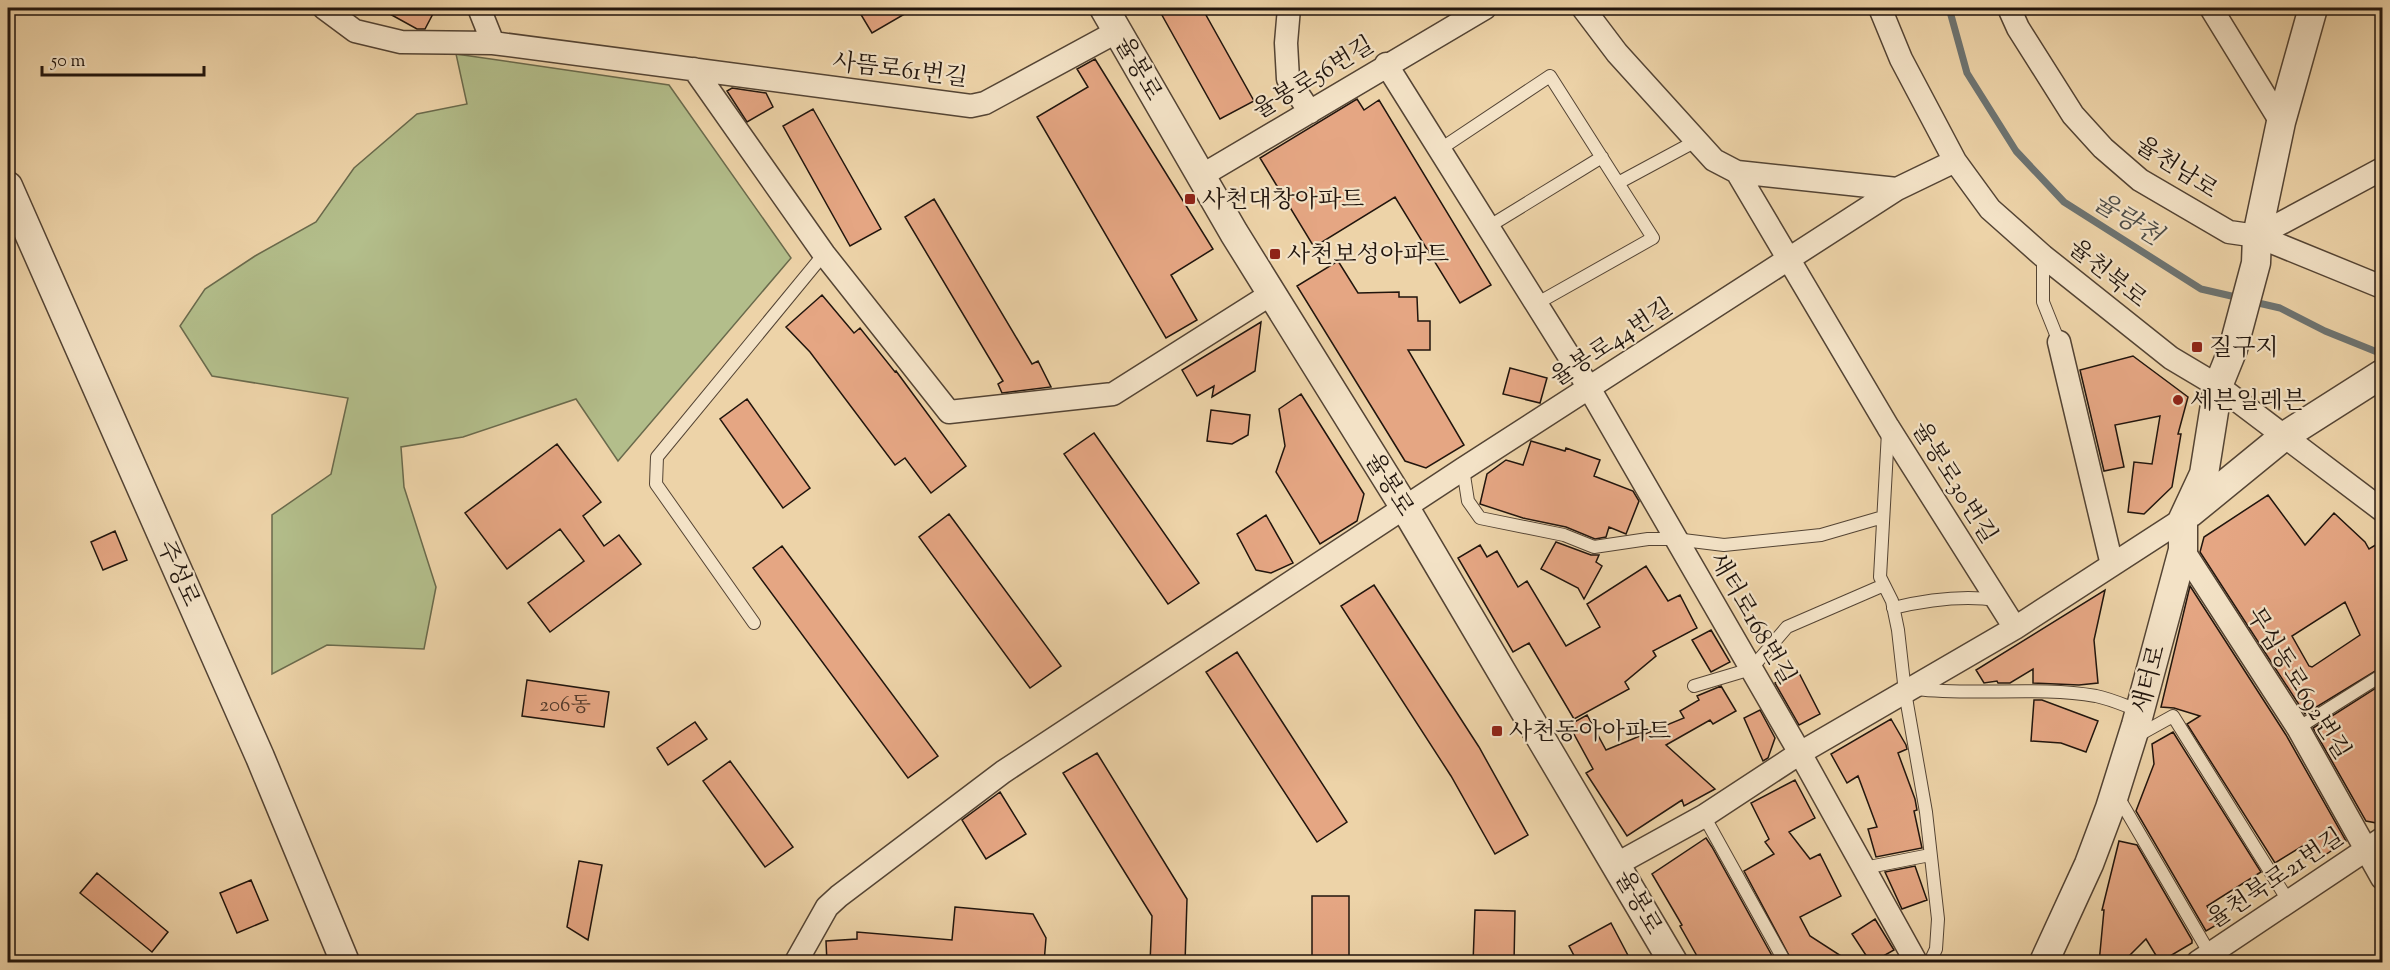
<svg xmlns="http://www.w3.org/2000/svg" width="2390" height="970" font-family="'Sorts Mill Goudy','Noto Serif KR',serif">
<rect width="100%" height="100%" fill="#edd3a8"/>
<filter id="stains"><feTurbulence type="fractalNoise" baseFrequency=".00333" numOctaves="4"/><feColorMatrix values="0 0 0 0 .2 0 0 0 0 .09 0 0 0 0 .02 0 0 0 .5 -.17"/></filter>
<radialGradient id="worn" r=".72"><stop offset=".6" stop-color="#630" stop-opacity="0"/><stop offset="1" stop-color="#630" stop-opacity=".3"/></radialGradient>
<path fill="#b3be8b" stroke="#6a6a4c" stroke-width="1.5" d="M456 54 669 85 791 258 618 461 576 399 463 437 401 447 404 487 436 587 424 649 327 645 272 674V515L331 474 348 398 212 376 180 326 205 289 255 256 316 222 354 168 417 114 467 104Z"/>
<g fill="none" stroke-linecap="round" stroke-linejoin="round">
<path stroke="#6d7472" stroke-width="7" d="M1949 8 1967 73 2016 151 2064 202 2201 289 2240 298
M2254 302 2280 308 2325 331 2382 354"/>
</g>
<path fill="#e5a683" stroke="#21150d" stroke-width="1.5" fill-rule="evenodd" d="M379 8H436L425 29H417Z
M857 8H915L872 33Z
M1158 8H1202L1254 101 1220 119Z
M1095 59 1213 249 1171 275 1197 320 1166 338 1037 117 1088 87 1077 69Z
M732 88 766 93 773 107 747 122 727 91Z
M1357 99 1364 110 1379 100 1491 285 1460 303 1395 197 1314 247 1260 158Z
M813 109 881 229 850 246 783 126Z
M934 199 1032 364 1038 361 1051 387 1002 393 998 384 1003 381 905 217Z
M1338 261 1358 293 1399 292V297H1417L1418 321H1430V350H1408L1464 445 1426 468 1405 461 1297 286Z
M822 295 854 333 860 328 895 372 896 371 966 466 931 493 905 458 895 465 810 352 786 327Z
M1261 322 1255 371 1212 397 1214 386 1197 396 1182 370Z
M2133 356 2188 397 2178 434H2181L2172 487 2144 514 2128 512 2134 462 2152 464 2160 416 2115 425 2124 467 2104 471 2080 370Z
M1510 368 1547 378 1540 403 1503 394Z
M1301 394 1364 494 1357 521 1320 544 1276 472 1285 446 1279 409Z
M747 399 810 488 783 508 720 419Z
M1211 410 1250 415 1248 435 1232 444 1207 441Z
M1094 433 1199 583 1168 604 1064 454Z
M1531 441 1565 451 1566 448 1600 460 1594 476 1633 491 1639 501 1626 534 1609 527 1606 537 1595 539 1566 527 1523 518 1480 504 1487 474 1506 460 1523 465Z
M557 444 601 502 583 516 604 546 619 535 641 564 550 632 528 603 584 561 560 529 507 569 465 513Z
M2268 495 2305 545 2334 513 2365 542 2369 549 2382 541V667L2305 714 2200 552 2204 537ZM2345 602 2360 635 2312 667 2309 666 2292 636Z
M949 514 1061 666 1030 688 919 537Z
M1266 515 1293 563 1271 573 1256 570 1237 534Z
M115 531 127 560 103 570 91 542Z
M1556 542 1591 555H1599L1596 562 1602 566 1584 599 1578 588 1541 569Z
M1480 545 1487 557 1497 551 1518 587 1527 581 1566 646 1600 627 1587 604 1646 566 1668 601 1680 595 1697 628 1653 651 1656 656 1625 682 1629 689 1574 719 1529 643 1513 652 1458 558Z
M782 546 938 756 908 778 753 568Z
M1374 585 1479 747 1528 835 1495 854 1451 776 1341 606Z
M2190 586 2286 735 2346 841 2322 857 2313 842H2309L2275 863 2187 724 2200 716 2174 708 2161 707Z
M2105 590 2094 640 2098 683 2079 685 2033 683V669L2010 683H1998L1997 681 1984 683 1976 670Z
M1711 630 1730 662 1711 672 1692 640Z
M1237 652 1347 822 1317 842 1206 672Z
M1798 671 1820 714 1799 725 1775 683Z
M527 680 609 692 604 727 522 716Z
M2382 684V824L2366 821 2313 728Z
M1721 686 1736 711 1713 724 1710 720 1666 745 1715 789 1684 806 1682 800 1627 836 1586 773 1593 769 1569 725 1587 715 1606 750 1684 718 1680 711 1699 700 1697 696Z
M2034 700H2042L2098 721 2086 752 2061 743 2031 741Z
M1760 710 1775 738 1768 758 1763 761 1744 718Z
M1891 719 1906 745 1907 749 1898 753 1915 799 1917 810 1914 811 1922 848 1876 857 1868 829 1877 827 1858 776 1847 783 1831 754Z
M695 722 707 739 668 765 657 748Z
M2173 732 2261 872 2207 906 2218 924 2206 931 2136 811 2154 764 2152 744Z
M1097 753 1187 899 1185 963H1150L1152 916 1063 773Z
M730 761 793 847 765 867 703 781Z
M1795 780 1815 818 1789 832 1810 859 1820 854 1841 896 1800 917 1810 936 1852 963H1793L1744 871 1774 854 1765 842 1769 839 1751 803Z
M1000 792 1026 834 986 859 962 820Z
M1706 838 1712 847 1776 963H1701L1680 926 1682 925 1652 874Z
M2119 841 2137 845 2192 940V943L2160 962 2146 939 2122 963H2099L2104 910H2102Z
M579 861 602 865 588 940 567 927Z
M1915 866 1927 900 1902 909 1885 872Z
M97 873 168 932 152 952 80 893Z
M251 880 268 920 237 933 220 893Z
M1312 896H1349V963H1312Z
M955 907 1033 914 1046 938 1044 963H827L826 941 857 939V932L952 940Z
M1475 910 1515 911 1514 963H1473Z
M1875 919 1894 950 1871 963 1852 934Z
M1611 923 1632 963H1578L1569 946Z"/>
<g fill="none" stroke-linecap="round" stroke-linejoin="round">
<defs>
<path id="service" d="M1439 150 1550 76 1653 238 1536 304
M1618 183 1696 141
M1488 227 1602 157
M2043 256V302L2059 342
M1888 432 1880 577 1892 601 1898 630 1905 692 1926 812 1938 919 1936 949 1930 962
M1463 469 1468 501 1480 518 1564 535 1594 547 1648 539H1675L1724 545 1821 535 1883 517
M1893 608C1926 600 1963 595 1997 600
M754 623 656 484 657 457 824 254
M1694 686 1751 669 1787 627 1884 585
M1916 689C1976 696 2036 686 2096 696 2111 699 2126 706 2140 711
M2298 728 2382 675
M2137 736 2173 716 2289 902
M2117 795 2210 954
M1704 816 1785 962
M1864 868 1930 855"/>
<path id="minor" d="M324 8 355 31 401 42 493 43 971 106 985 103 1118 31
M479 8 493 43
M1289 8 1286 43 1288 79 1310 112
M1583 8 1617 53 1714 160 1737 172 1888 427 2015 628
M1880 8 1901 59 1955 161 1990 209 2043 256 2171 358 2218 386 2382 510
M2009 8 2018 28 2073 115 2103 148 2140 180 2229 232 2257 236 2382 287
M2211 8 2281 122
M1386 64 1589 388 1800 753 1916 962
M694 69 824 254 949 412 1113 394 1271 294
M1737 172 1897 189
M1201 176 1485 8
M2257 236 2382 169
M2059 342 2112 565
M2183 550 2298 728 2382 878
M1617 864 1704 816 1800 753 2015 628 2183 519
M796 962 827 907 839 896 1003 772 1463 469 1897 189 1955 161
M2198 962 2382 839"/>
<path id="tertiary" d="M1104 8 1234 233 1405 508 1673 962
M8 186 260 757 345 962
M2190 513 2283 437 2382 374
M2044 962 2089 864 2110 808 2136 725 2183 550V519L2204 474 2218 386 2233 349 2256 263 2257 236 2281 122 2313 8"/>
</defs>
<use href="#service" stroke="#544434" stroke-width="14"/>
<use href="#minor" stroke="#544434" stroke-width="25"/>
<use href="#tertiary" stroke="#544434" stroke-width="31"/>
<use href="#service" stroke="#f3e2c6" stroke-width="12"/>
<use href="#minor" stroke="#f3e2c6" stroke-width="22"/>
<use href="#tertiary" stroke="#f3e2c6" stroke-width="28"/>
</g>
<g fill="#8f2418" stroke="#f3e2c6" stroke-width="2">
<rect x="1184" y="193" width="12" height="12" rx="3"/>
<rect x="1269" y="248" width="12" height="12" rx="3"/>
<rect x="2191" y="341" width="12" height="12" rx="3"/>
<circle cx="2178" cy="400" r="6"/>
<rect x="1491" y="725" width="12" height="12" rx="3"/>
</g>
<g text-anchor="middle" stroke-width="4.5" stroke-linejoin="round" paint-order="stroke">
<g font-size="21" fill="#52392a">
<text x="565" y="711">206동</text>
</g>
<g font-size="24" fill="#21150d" stroke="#f3e2c6">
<text transform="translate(1139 68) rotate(60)" y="8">율봉로</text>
<text transform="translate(900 69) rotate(7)" y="8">사뜸로61번길</text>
<text transform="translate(1313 77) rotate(-31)" y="8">율봉로56번길</text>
<text transform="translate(2177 167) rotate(33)" y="8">율천남로</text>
<text transform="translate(2108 273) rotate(39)" y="8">율천북로</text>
<text transform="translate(1611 342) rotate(-33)" y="8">율봉로44번길</text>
<text transform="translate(1955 482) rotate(58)" y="8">율봉로30번길</text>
<text transform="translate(1390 484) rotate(58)" y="8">율봉로</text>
<text transform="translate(179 573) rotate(66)" y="8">주성로</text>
<text transform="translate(1753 618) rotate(60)" y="8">새터로168번길</text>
<text transform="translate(2148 679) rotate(-75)" y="8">새터로</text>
<text transform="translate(2299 683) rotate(58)" y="8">무심동로692번길</text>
<text transform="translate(2275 878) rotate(-34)" y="8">율천북로21번길</text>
<text transform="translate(1639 902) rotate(60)" y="8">율봉로</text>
</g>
<g font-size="24" fill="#21150d" stroke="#f3e2c6" text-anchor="start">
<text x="1202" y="207">사천대창아파트</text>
<text x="1287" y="262">사천보성아파트</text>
<text x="2209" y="355">질구지</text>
<text x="2190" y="408">세븐일레븐</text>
<text x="1509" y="739">사천동아아파트</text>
</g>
<g font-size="26" font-style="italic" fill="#4d4d48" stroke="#f3e2c6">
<text transform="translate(2128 218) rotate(32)" y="9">율량천</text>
</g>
</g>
<rect width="2390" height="970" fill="none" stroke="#edd3a8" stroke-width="30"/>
<rect x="9" y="9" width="2372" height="952" fill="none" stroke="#21150d" stroke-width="3"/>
<rect x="15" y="15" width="2360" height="940" fill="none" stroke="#21150d" stroke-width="1.5"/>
<path d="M42 66v9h162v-9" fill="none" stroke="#21150d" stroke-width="3"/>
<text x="51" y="66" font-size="18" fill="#21150d" stroke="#f3e2c6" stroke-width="4.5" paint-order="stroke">50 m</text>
<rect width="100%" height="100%" filter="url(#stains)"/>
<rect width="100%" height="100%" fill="url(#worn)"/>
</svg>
